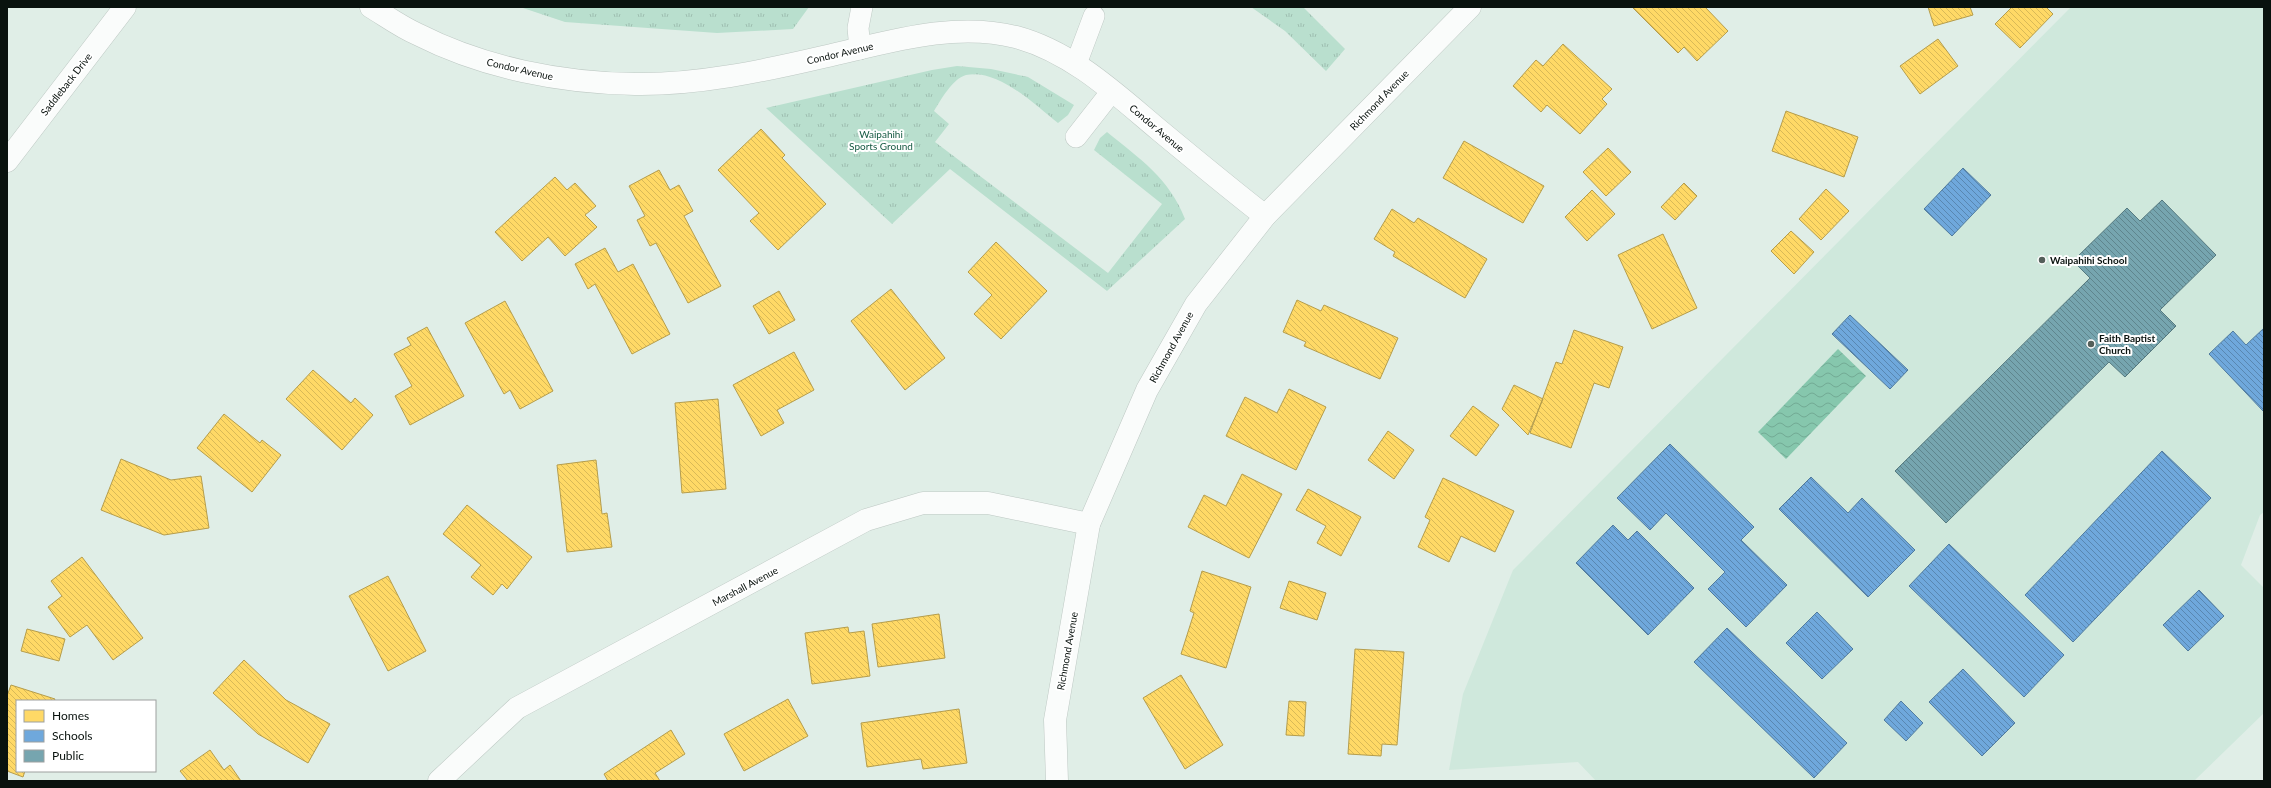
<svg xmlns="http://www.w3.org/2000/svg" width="2271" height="788" font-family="Lato,sans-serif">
<defs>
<pattern id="park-tufts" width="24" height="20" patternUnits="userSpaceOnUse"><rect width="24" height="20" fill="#b9dfce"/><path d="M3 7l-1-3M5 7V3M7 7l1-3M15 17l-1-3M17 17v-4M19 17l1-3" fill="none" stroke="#9ebeb0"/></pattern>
<pattern id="water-waves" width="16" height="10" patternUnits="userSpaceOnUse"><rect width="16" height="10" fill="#86c7ad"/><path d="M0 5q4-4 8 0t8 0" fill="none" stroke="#72aa94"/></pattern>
<pattern id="homes-back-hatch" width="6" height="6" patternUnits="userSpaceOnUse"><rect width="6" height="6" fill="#ffd966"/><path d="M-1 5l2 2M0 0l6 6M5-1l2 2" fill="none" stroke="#d9b957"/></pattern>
<pattern id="schools-back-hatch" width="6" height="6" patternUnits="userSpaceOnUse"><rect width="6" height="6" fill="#6fa8dc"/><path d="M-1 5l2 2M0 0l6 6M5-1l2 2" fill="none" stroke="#5987b1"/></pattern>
<pattern id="public-back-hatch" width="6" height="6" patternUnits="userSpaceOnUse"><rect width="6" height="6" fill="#76a5af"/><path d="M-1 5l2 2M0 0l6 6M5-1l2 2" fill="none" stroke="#5f858d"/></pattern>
</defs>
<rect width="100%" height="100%" fill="#e0eee7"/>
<path fill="#cfe8dc" d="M2071 7H2264V512L2260 515 2241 565 2264 588V713L2194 781H1596L1578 762 1449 770 1463 694 1513 570Z"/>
<path fill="url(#park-tufts)" d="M520 7H809L793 29 717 33 565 22Z
M1251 7H1303L1345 49 1326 71 1285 31Z
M957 66 991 69 1028 77 1074 105 1068 115 1058 123C1035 105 998 68 966 75 952 79 941 100 934 111L949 124 935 142 1108 273 1162 204 1094 150 1100 138 1107 132C1140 159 1169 178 1185 219L1107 291 950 169 892 224 766 108 932 70Z"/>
<path fill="url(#water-waves)" d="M1838 349 1866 376 1786 459 1758 432Z"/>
<path fill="url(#homes-back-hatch)" stroke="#b59d4c" d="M1632 7H1705L1728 31 1697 61 1684 47 1678 53Z
M1928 7H1970L1973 15 1934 26Z
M2012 7H2046L2053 14 2020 48 1995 24Z
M1938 39 1958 66 1920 94 1900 66Z
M1563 44 1612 89 1602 99 1607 104 1580 134 1547 105 1541 112 1513 86 1536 60 1543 66Z
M1786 111 1858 137 1844 177 1772 151Z
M761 129 785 155 782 158 826 204 778 250 750 221 759 213 718 170Z
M1464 141 1544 186 1523 223 1443 178Z
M1608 148 1631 172 1606 196 1583 172Z
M659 170 670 190 679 185 693 211 684 216 721 286 688 303 656 243 650 246 637 220 645 216 629 186Z
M555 177 567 190 575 183 596 206 585 215 597 227 565 256 548 237 522 261 495 232Z
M1684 183 1697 196 1675 220 1661 207Z
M1826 189 1849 211 1821 240 1799 219Z
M1592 190 1615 214 1587 241 1565 217Z
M1392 209 1414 223 1418 218 1487 259 1465 298 1393 256 1395 252 1374 239Z
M1791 231 1814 252 1794 274 1771 251Z
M1663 234 1697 308 1652 329 1618 255Z
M996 242 1047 291 1001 339 974 314 992 295 968 272Z
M605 248 618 272 633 264 670 334 632 354 595 284 588 289 575 264Z
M891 289 945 358 905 390 851 321Z
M779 291 795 320 769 334 753 306Z
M1297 300 1321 311 1324 305 1398 338 1380 379 1304 346 1306 342 1283 332Z
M505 301 553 391 520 409 510 390 504 394 465 323Z
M427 327 464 396 410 425 395 396 412 386 394 354 411 345 407 338Z
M1574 330 1623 347 1609 388 1594 383 1571 448 1530 433 1556 362 1562 364Z
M794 352 814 390 777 410 784 423 761 436 733 385Z
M313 370 351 403 355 398 373 415 342 450 286 399Z
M1514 385 1543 399 1528 435 1502 409Z
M1289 389 1326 407 1296 470 1226 436 1245 397 1277 413Z
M718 399 726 489 682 493 675 403Z
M1473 406 1499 425 1476 456 1450 436Z
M224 414 260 443 262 440 281 455 252 492 197 448Z
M1388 431 1414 450 1394 479 1368 460Z
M121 459 171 480 201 476 209 528 164 535 101 510Z
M596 460 602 514 607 513 612 547 567 552 557 465Z
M1242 474 1282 494 1249 558 1188 527 1204 495 1226 506Z
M1443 478 1514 511 1495 552 1461 536 1449 562 1418 547 1430 520 1425 517Z
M1308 489 1361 517 1341 556 1317 543 1326 526 1296 510Z
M467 505 532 557 507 589 502 584 493 595 471 577 481 565 443 534Z
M82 557 143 638 113 660 87 625 70 637 48 607 62 596 51 581Z
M1202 571 1251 587 1226 668 1181 654 1194 613 1190 611Z
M388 576 426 651 388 671 349 596Z
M1289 581 1326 593 1317 620 1280 608Z
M939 614 945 658 878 667 872 624Z
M848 627 849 633 864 631 870 676 812 684 805 633Z
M27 629 65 639 59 661 21 651Z
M1355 649 1404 652 1397 745 1382 744 1381 756 1348 754Z
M244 660 286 700 330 724 308 763 258 734 213 693Z
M1181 675 1223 745 1185 769 1143 698Z
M11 685 55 699 54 701H17V771H25L23 777 7 771V696Z
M788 699 808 736 744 771 724 734Z
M1289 701 1306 702 1304 736 1286 735Z
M959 709 967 763 923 769 921 759 867 767 861 723Z
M671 730 685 754 655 773 660 781H608L604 774Z
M210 750 224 770 230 765 241 781H188L180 771Z"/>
<path fill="url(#schools-back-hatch)" stroke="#507b9e" d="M1963 168 1991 195 1952 236 1924 209Z
M1850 315 1908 370 1890 389 1832 334Z
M2264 328V412L2209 354 2233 331 2246 345Z
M1670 444 1754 527 1741 540 1787 585 1746 627 1708 589 1725 572 1666 513 1650 530 1617 498Z
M2162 451 2211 498 2073 642 2025 595Z
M1811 477 1848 513 1862 498 1915 550 1868 597 1779 509Z
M1613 525 1628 540 1637 531 1694 588 1648 635 1576 563Z
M1949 544 2064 655 2024 697 1909 586Z
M2199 590 2224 616 2188 651 2163 625Z
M1817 612 1853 649 1822 679 1786 643Z
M1727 628 1847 743 1814 778 1694 662Z
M1963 669 2015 723 1982 756 1929 702Z
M1901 701 1923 723 1906 741 1884 720Z"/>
<path fill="url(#public-back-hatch)" stroke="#55797f" d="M2162 200 2216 255 2160 310 2176 326 2125 377 2109 362 1946 523 1895 471 2090 278 2073 261 2127 208 2140 221Z"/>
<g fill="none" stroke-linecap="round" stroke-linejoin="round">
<defs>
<path id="lane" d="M860 49 858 28 862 7
M1076 64 1094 16
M1076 137 1112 91"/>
<path id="street" d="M371 7C386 16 401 27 417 34 484 68 561 83 635 84 697 85 763 71 823 57 886 43 952 21 1016 37 1072 52 1116 94 1159 130 1194 159 1229 188 1265 216
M7 161 125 7
M439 781 517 708 866 520 923 503H988L1089 524"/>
<path id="secondary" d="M1057 781 1055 720 1089 524 1147 390 1196 304 1265 216 1470 7"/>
</defs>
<use href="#lane" stroke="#bdc8c3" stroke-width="22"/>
<use href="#street" stroke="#bdc8c3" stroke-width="23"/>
<use href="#secondary" stroke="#bdc8c3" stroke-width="23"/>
<use href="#lane" stroke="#fafcfb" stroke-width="21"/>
<use href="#street" stroke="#fafcfb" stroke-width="22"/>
<use href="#secondary" stroke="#fafcfb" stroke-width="22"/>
</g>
<g fill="#545f5a" stroke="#fff" stroke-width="1.5">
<circle cx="2042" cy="260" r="4"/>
<circle cx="2091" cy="344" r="4"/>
</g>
<g text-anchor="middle" stroke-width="4" stroke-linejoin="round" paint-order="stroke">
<g font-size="10" fill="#09120e" stroke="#fff">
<text transform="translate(840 53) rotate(-13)" y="4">Condor Avenue</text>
<text transform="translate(520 69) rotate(13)" y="4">Condor Avenue</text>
<text transform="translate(66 84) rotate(-52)" y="4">Saddleback Drive</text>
<text transform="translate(1379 100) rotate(-46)" y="4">Richmond Avenue</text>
<text transform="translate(1157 128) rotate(40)" y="4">Condor Avenue</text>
<text transform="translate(1171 347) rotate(-61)" y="4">Richmond Avenue</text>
<text transform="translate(745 586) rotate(-28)" y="4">Marshall Avenue</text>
<text transform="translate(1067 651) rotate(-80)" y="4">Richmond Avenue</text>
</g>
<g font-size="10" fill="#145942" stroke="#fff">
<text x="881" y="138">Waipahihi<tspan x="881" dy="12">Sports Ground</tspan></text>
</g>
<g font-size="10" font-weight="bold" fill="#09120e" stroke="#fff" text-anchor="start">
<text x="2050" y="264">Waipahihi School</text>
<text x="2099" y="342">Faith Baptist<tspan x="2099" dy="12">Church</tspan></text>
</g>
</g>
<rect width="2271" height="788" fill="none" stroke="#09120e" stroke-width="16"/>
<rect x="16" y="700" width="140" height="72" fill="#ffffff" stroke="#9da09f"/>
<rect x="24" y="710" width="20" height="12" fill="#ffd966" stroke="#9da09f"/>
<text x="52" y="720" font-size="12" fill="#09120e">Homes</text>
<rect x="24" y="730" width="20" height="12" fill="#6fa8dc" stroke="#9da09f"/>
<text x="52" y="740" font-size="12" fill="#09120e">Schools</text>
<rect x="24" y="750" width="20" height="12" fill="#76a5af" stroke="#9da09f"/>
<text x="52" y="760" font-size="12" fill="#09120e">Public</text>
</svg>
